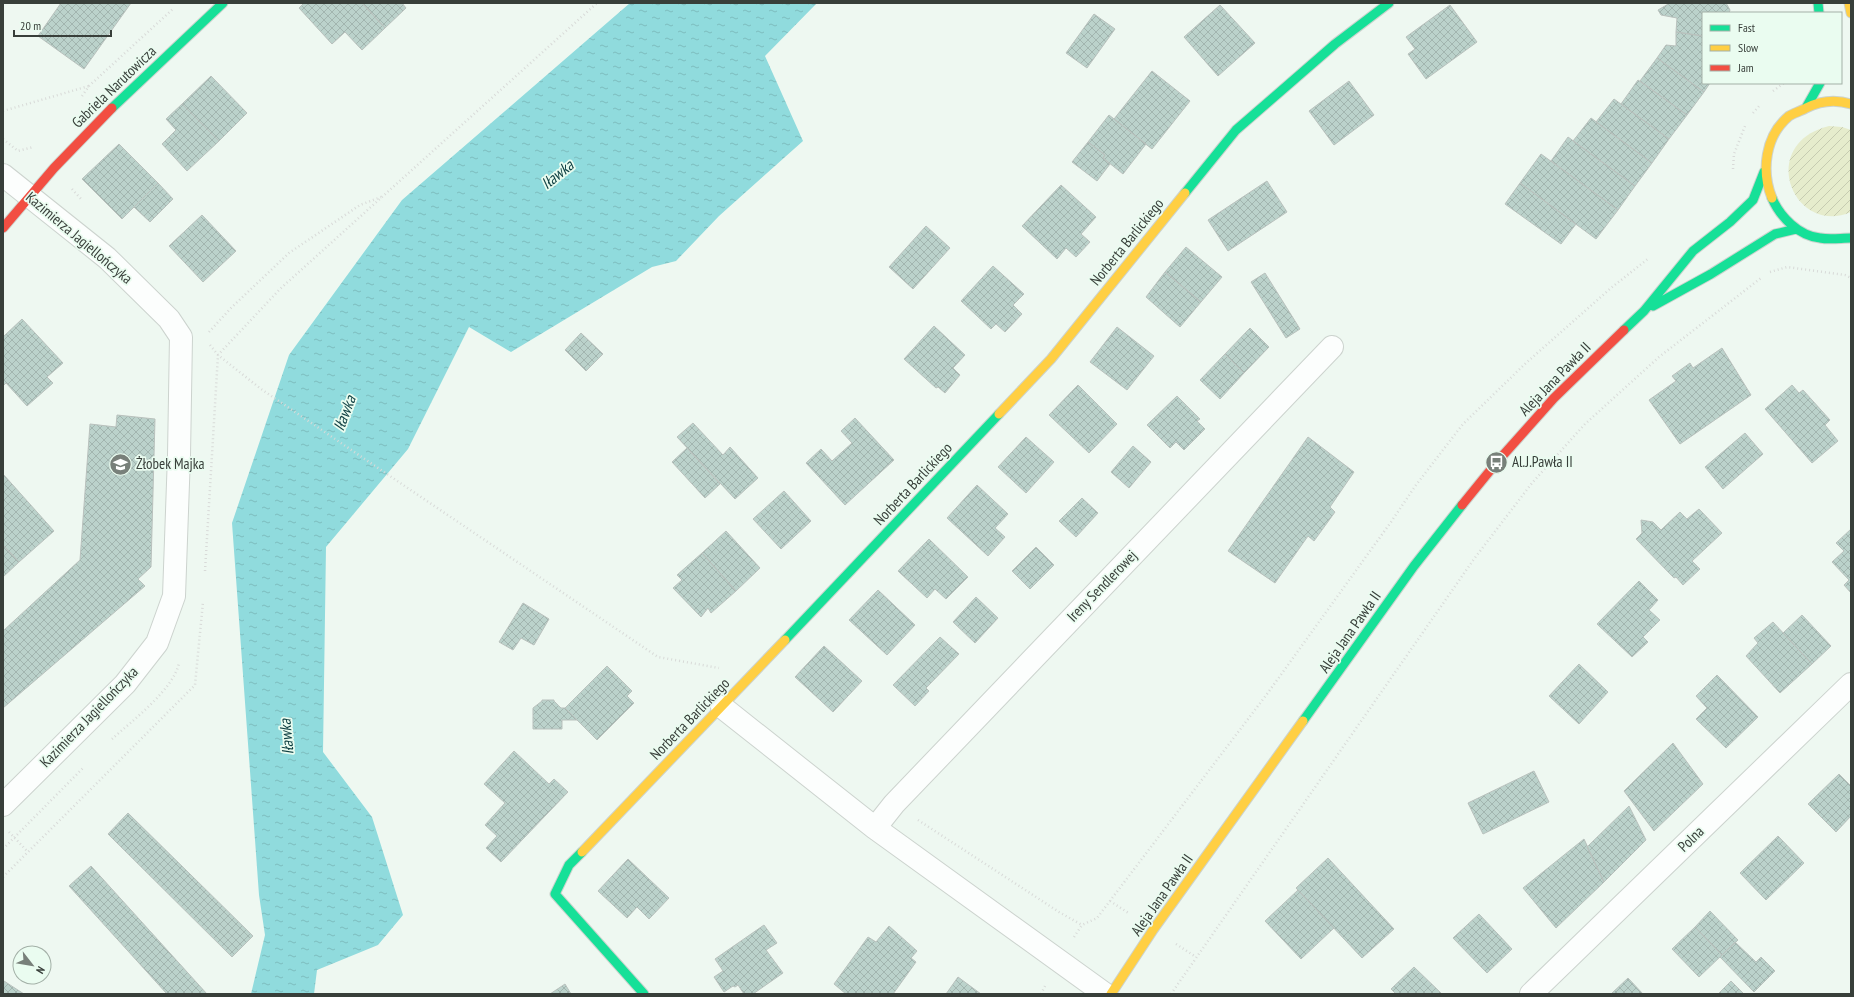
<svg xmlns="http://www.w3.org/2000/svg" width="1854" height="997" font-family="'PT Sans Narrow',sans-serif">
<defs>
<pattern id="garden-furrows" width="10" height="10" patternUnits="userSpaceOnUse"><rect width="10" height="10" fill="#e6eccc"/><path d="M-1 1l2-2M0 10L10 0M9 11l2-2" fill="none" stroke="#c6cbb0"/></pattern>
<pattern id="water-ripples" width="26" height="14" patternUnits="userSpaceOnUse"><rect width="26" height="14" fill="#90dbdd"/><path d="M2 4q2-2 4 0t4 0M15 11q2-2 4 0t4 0" fill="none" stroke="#7dbdbe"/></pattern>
<pattern id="building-cross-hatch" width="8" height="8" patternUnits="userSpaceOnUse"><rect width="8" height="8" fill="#bbd2cb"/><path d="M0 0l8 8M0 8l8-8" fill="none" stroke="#a2b5af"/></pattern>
</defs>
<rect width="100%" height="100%" fill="#eef8f1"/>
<path fill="url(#garden-furrows)" d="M1829 126 1842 127 1851 130V212C1793 237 1756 144 1829 126Z"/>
<path fill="url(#water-ripples)" d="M630 3H817L765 56 803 141 719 216 676 261 652 267 511 352 469 327 408 449 326 547 323 752 372 817 403 915 378 945 317 970 314 994H251L265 935 259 895 232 523 289 355 402 200Z"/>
<path fill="url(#building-cross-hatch)" stroke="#b9c1bd" d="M61 3H131L84 69 38 36Z
M304 3H362L385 28 362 50 345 32 332 44 299 8Z
M362 3H402L406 8 385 28Z
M1670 3H1726L1730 10 1729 13H1703V36L1676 32 1677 18 1661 15 1658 10Z
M1220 5 1255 43 1218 76 1184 37Z
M1450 5 1477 42 1426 79 1408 54 1415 49 1406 37Z
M1094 14 1115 29 1087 68 1066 53Z
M1676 32 1703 36V83H1710L1704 92 1657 58 1666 45 1676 46Z
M1657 58 1704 92 1687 115 1640 81Z
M1152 71 1190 101 1152 149 1114 119Z
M211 76 247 113 219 141 182 104Z
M1638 80 1687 115 1669 139 1621 104Z
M1349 81 1374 115 1334 145 1309 111Z
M1614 99 1669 139 1652 163 1596 122Z
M182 104 219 141 187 171 162 144 176 130 166 119Z
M1109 115 1146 144 1123 174 1103 158 1105 155 1088 142Z
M1591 118 1652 163 1635 186 1573 141Z
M1568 137 1635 186 1618 210 1551 161Z
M1088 142 1105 155 1103 158 1110 164 1097 181 1072 162Z
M119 144 158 183 122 219 82 179Z
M1541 154 1618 210 1596 239 1520 183Z
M1267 181 1287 212 1228 251 1208 220Z
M158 183 173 199 150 222 134 207Z
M1520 183 1576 224 1561 244 1505 204Z
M1061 185 1096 217 1081 234 1090 242 1076 257 1066 248 1057 259 1022 226Z
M202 215 236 251 203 282 169 246Z
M926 226 950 248 913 289 889 267Z
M1186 247 1222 277 1201 302 1165 272Z
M993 266 1024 294 1013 305 1022 314 1005 332 996 324 991 329 961 301Z
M1165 272 1201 302 1180 327 1146 297Z
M1265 273 1300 329 1286 338 1251 282Z
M22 319 63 363 47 377 53 383 27 406 6 383 3 386V337Z
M934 326 965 355 953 368 960 375 945 393 938 387 936 388 904 359Z
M1117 327 1154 356 1127 390 1090 362Z
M1250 328 1269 347 1244 373 1225 354Z
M581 333 603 354 586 371 565 350Z
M1722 348 1751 395 1680 444 1649 400 1676 381 1672 376 1690 363 1693 368Z
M1225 354 1244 373 1220 399 1200 380Z
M1078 385 1117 424 1089 453 1049 415Z
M1792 385 1799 393 1803 390 1830 420 1825 425 1838 441 1812 463 1765 409Z
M1177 396 1200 419 1197 421 1205 429 1184 450 1176 442 1170 448 1147 425Z
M117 415 155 419 151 567 138 579 145 586 3 708V631L80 560 90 424 116 427Z
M855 418 894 460 845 505 806 463 821 449 832 461 852 443 841 431Z
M693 423 723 455 730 447 758 478 735 499 677 437Z
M1745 433 1763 454 1723 489 1705 467Z
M1026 437 1054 462 1026 493 998 467Z
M1308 437 1354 472 1330 507 1335 512 1314 541 1308 536 1275 583 1228 551Z
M1133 446 1151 462 1129 488 1111 472Z
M687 448 720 484 705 498 672 462Z
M3 474 54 531 19 562 3 545Z
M977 485 1008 514 995 528 1005 537 988 556 947 518Z
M784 491 811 521 781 549 753 519Z
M1082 498 1098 513 1076 537 1059 521Z
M1699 509 1722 533 1692 561 1700 569 1683 585 1676 577 1674 578 1636 539 1642 533 1641 520 1653 522 1661 530 1680 512 1687 519Z
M1851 529V593L1844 585 1849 580 1832 562 1844 551 1836 543Z
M726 531 760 568 736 591 702 553Z
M929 539 968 577 946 599 935 589 927 598 898 571Z
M3 545 19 562 3 577Z
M1036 547 1054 565 1030 589 1012 571Z
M702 553 736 591 711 613 708 608 701 617 673 588 682 580 677 575Z
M1639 581 1658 600 1649 610 1660 620 1643 637 1648 642 1632 657 1597 624Z
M878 590 915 625 887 655 849 620Z
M976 597 998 618 975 643 953 622Z
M523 603 549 619 534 645 521 638 513 650 499 642Z
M1802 615 1831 646 1812 664 1783 633Z
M1773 622 1812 664 1780 693 1746 656 1758 643 1754 638Z
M940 637 959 654 926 688 929 691 915 706 893 685Z
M824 646 862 681 833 712 795 677Z
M1579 664 1608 692 1579 724 1549 696Z
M607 666 632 691 627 696 634 703 597 740 565 708Z
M1717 675 1758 717 1726 748 1696 719 1707 708 1696 696Z
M542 700H554V701L561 708H565L577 720H562V729H533V708L542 701Z
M1673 743 1703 784 1654 831 1624 791Z
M514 751 549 784 554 779 568 792 501 862 486 848 497 836 485 825 505 803 484 784Z
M1534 771 1549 802 1483 834 1468 803Z
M1839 774 1851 786V816L1836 832 1808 804Z
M1629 806 1646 840 1604 882 1587 847Z
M128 813 253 936 232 957 108 834Z
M1778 836 1804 863 1766 900 1740 873Z
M1584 839 1604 882 1556 928 1523 888Z
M1328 858 1394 929 1362 958 1296 888Z
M628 859 669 898 649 919 637 907 627 918 598 891Z
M91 866 207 994H167L69 886Z
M1298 890 1334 928 1301 959 1265 921Z
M1710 911 1738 940 1722 955 1695 927Z
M1479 914 1512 949 1487 973 1453 938Z
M764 925 777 943 766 950 783 973 753 994H744L738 985 735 987 733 986 724 992 714 977 723 971 715 959Z
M889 926 917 951 911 958 916 962 893 994H846L834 984 868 937 876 942Z
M1695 927 1722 955 1699 977 1672 949Z
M1735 942 1756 962 1761 957 1775 971 1754 992 1720 957Z
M1414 967 1442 994H1396L1391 989Z
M958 977 981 994H946Z
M1628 978 1643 994H1611Z
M4 981 24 994H3Z
M1731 981 1744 994H1718Z
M565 984 571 994H550Z"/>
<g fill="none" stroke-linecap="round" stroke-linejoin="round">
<defs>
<path id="street" d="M3 175 107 258 169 319 181 337 179 455 174 596 157 643 125 684 3 805
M722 707 875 828 1105 994
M875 828 894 804 1332 347
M1531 994 1851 684"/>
<path id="fast" d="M1818 3 1819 13
M1807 106 1820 83
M112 108 223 3
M1185 193 1236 130 1335 44 1389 3
M1772 198C1780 217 1799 236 1820 238 1830 240 1841 238 1851 238
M1653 306 1711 274 1775 234 1796 229
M1624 330 1644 311 1693 251 1730 222 1753 200 1764 172
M785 640 999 414
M1303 721 1414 566 1462 505
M582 852 569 865 555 894 644 994"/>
<path id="slow" d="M1849 3 1851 13
M1772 198C1761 171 1765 136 1789 116 1794 113 1801 111 1806 108 1820 101 1835 99 1851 104
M999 414 1051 359 1185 193
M582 852 785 640
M1111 994 1153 930 1303 721"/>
<path id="jam" d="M3 228 54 168 112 108
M1462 505 1497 462 1554 398 1624 330"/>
</defs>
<use href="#street" stroke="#ccd3ce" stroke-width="24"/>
<use href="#fast" stroke="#ccd3ce" stroke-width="11"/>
<use href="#slow" stroke="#ccd3ce" stroke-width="11"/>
<use href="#jam" stroke="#ccd3ce" stroke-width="11"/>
<path stroke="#d8dad8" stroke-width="2.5" stroke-dasharray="1 3" stroke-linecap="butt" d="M1773 91 1784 83
M82 96 89 86 174 8
M3 111 89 86
M1753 113 1760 105
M3 139 18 151 33 147
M1733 169 1734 154 1745 126
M72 189 81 199
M1770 272 1787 267 1845 275 1851 278
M209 332 231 308 289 253 360 205 381 197
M210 345 218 355 261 389 658 657 719 668
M205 571 218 355 280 289 597 3
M112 739C132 721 174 689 179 663
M918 820 1059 912 1082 925
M9 832 28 852
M3 849 83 768
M3 877 195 685 203 602
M1110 901 1130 914
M1074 937 1082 925 1097 918 1267 694 1391 522 1416 485 1463 424 1526 363 1611 288 1649 258
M1176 944 1196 957
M1041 994 1045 986
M1171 994 1474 559 1532 483 1585 424 1659 357 1761 278"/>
<use href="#street" stroke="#fcfefd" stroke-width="22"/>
<use href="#fast" stroke="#16e098" stroke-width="9"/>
<use href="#slow" stroke="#ffcf43" stroke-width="9"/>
<use href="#jam" stroke="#f24e42" stroke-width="9"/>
</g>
<defs>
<symbol id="bus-disc" viewBox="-11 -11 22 22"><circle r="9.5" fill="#78807a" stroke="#eafcf0"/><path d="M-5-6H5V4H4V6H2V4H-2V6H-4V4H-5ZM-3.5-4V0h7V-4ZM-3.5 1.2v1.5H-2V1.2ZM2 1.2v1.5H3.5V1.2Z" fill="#fff"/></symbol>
<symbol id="school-disc" viewBox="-11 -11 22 22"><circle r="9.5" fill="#78807a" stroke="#eafcf0"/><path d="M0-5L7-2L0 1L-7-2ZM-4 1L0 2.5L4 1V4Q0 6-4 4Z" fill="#fff"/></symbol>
</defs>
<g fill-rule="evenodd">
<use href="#bus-disc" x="1484" y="450" width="25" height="25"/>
<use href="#school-disc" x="108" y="452" width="25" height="25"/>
</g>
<g text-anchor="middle" stroke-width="3.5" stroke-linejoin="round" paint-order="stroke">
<g font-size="15" fill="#383f3a" stroke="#eafcf0">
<text transform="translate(114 87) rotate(-44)" y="5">Gabriela Narutowicza</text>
<text transform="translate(79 238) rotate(40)" y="5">Kazimierza Jagiellończyka</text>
<text transform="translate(1127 242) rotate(-51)" y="5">Norberta Barlickiego</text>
<text transform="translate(1555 379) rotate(-46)" y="5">Aleja Jana Pawła II</text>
<text transform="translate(913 484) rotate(-47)" y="5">Norberta Barlickiego</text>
<text transform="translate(1102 586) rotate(-46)" y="5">Ireny Sendlerowej</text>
<text transform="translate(1350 632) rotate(-55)" y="5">Aleja Jana Pawła II</text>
<text transform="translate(89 717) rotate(-46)" y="5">Kazimierza Jagiellończyka</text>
<text transform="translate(690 719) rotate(-46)" y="5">Norberta Barlickiego</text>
<text transform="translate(1691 839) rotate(-44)" y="5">Polna</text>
<text transform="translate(1162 895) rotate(-55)" y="5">Aleja Jana Pawła II</text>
</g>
<g font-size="15" fill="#383f3a" stroke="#eafcf0" text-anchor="start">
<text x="1512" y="467">Al.J.Pawła II</text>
<text x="136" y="469">Żłobek Majka</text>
</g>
<g font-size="16" font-style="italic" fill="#0d3e41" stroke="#eafcf0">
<text transform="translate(557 174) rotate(-39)" y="6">Iławka</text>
<text transform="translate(344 413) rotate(-69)" y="6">Iławka</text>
<text transform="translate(286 737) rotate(-95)" y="6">Iławka</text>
</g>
</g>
<rect width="1854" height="997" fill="none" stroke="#383f3a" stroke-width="8"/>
<rect x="1702" y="12" width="140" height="72" fill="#eafcf0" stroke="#a3b0a7"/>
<rect x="1710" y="25" width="20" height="6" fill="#16e098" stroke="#a3b0a7"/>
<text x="1738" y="32" font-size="12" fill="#383f3a">Fast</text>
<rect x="1710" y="45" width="20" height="6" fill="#ffcf43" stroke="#a3b0a7"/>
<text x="1738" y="52" font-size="12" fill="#383f3a">Slow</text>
<rect x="1710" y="65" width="20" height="6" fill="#f24e42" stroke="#a3b0a7"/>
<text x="1738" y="72" font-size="12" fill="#383f3a">Jam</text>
<g transform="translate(32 965) rotate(121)"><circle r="19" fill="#eafcf0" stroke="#a3b0a7"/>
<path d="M0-3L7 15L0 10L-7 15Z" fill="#78807a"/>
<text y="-6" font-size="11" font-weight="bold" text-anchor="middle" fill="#383f3a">N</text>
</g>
<path d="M14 30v6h97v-6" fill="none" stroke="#383f3a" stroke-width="2"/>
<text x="20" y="30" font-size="12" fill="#383f3a" stroke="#eafcf0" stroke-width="3" paint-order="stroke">20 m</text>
</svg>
